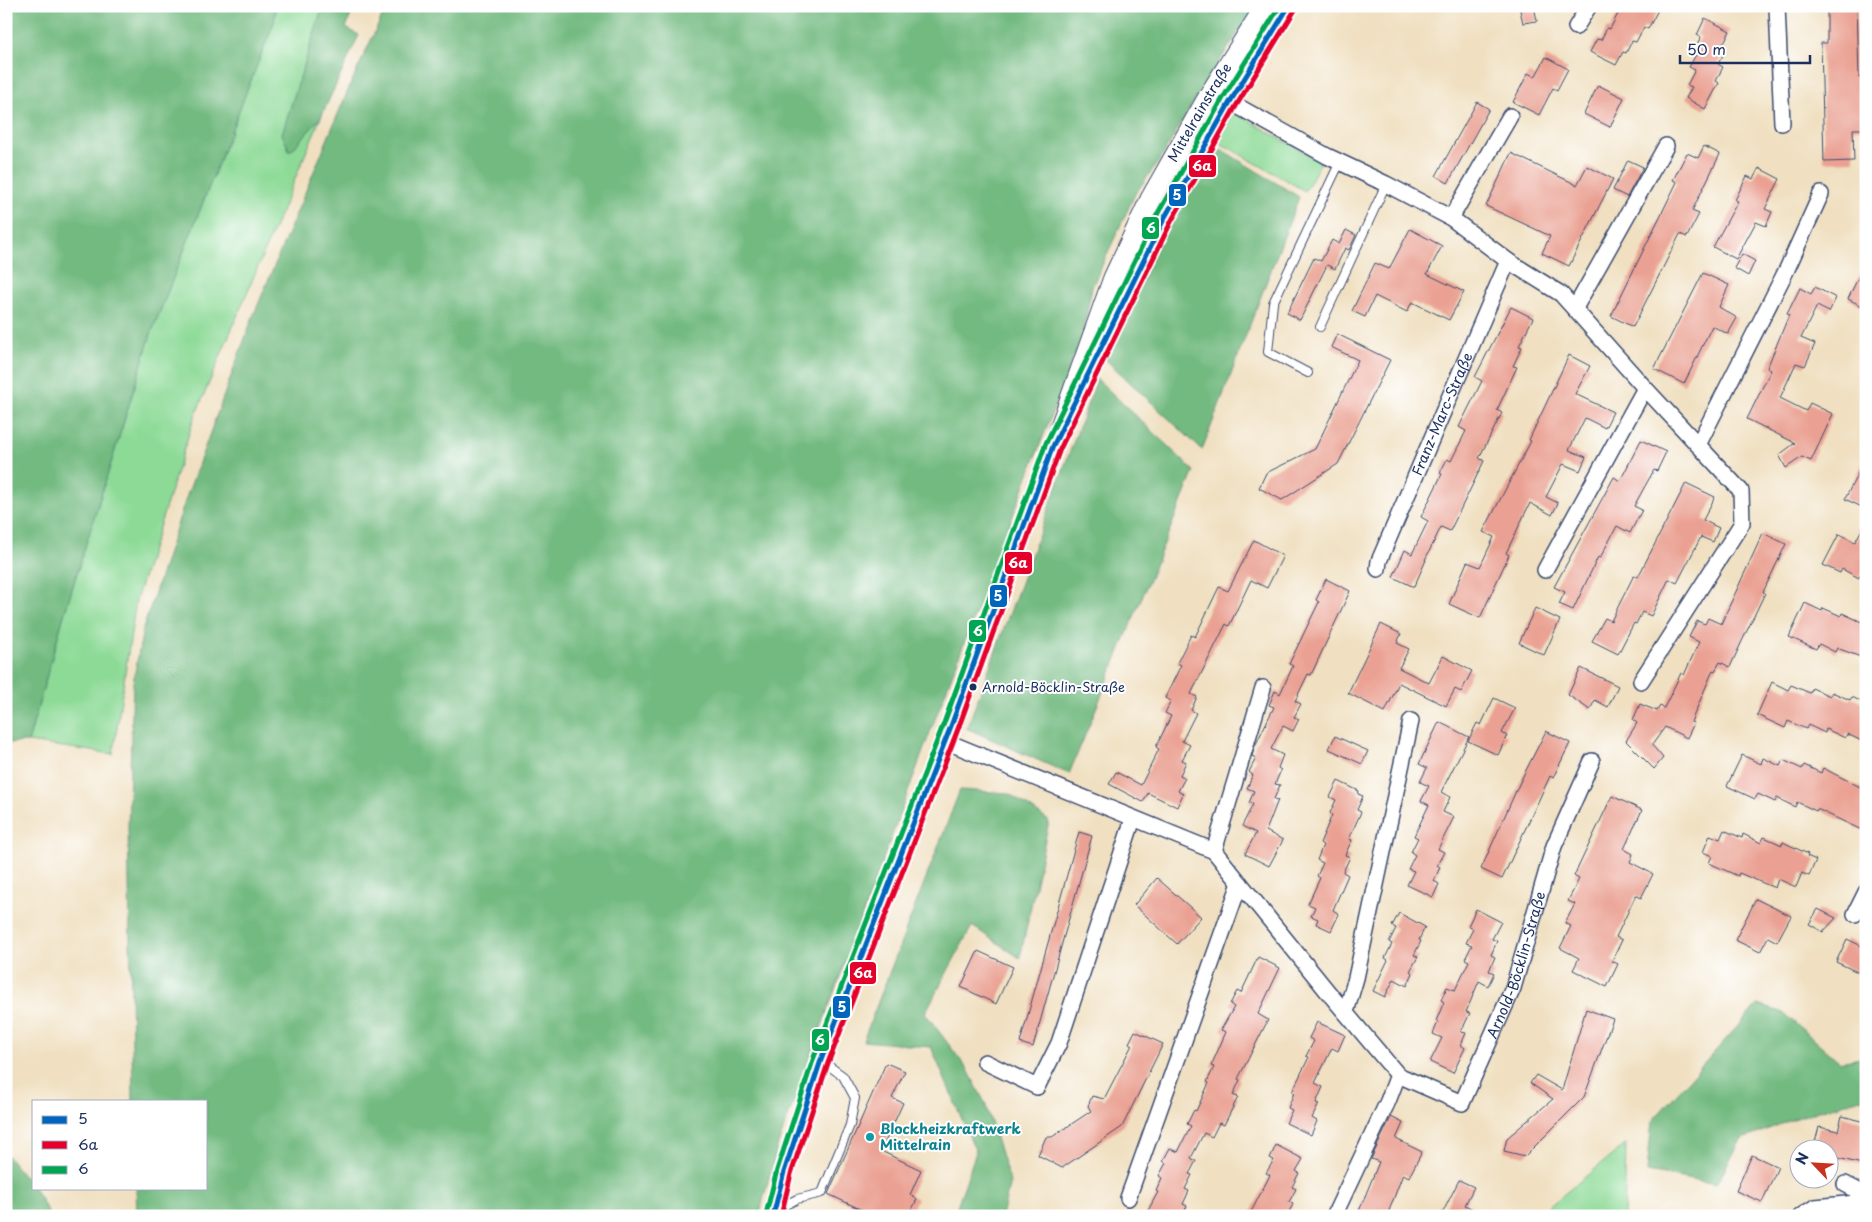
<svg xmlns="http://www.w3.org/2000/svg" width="1872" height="1222" font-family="'Playpen Sans',sans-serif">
<rect width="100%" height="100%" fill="#fff"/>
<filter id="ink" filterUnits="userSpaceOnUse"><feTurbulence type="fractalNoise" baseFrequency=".02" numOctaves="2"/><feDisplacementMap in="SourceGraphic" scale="10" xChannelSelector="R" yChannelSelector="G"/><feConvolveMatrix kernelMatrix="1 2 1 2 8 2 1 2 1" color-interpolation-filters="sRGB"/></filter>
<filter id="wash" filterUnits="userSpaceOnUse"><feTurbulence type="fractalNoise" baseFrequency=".0096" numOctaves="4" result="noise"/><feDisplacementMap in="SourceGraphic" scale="20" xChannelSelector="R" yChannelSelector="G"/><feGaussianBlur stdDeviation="1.12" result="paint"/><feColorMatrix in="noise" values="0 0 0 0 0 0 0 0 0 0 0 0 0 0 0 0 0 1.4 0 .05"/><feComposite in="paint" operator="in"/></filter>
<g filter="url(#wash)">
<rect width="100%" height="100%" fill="#f0e0c1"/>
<path fill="#8dda97" stroke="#54847a" d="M276 6H323L282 134 291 151 321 117 193 421 136 600 113 754 28 742 64 615 151 334 274 22Z
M1233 111 1321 162 1305 191 1215 140Z
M1626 1144 1624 1216H1537Z"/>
<path fill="#72ba80" stroke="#46746f" d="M6 6H276L274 22 151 334 64 615 28 742 6 743V149L9 138 6 131Z
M323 6H354L346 28 359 35 321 117 290 152 282 134Z
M387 6H1256L1203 86 1161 158 1135 194 1092 287 1082 335 929 735 777 1147 759 1216H137L136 1188H206V1101H133L128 827 133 683 143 629 185 501 252 319 351 83Z
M1214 145 1299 197 1202 450 1105 359 1177 205Z
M1097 379 1194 471 1069 774 966 728 971 717Z
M960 790 1008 793 1049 821 1020 958 972 926 925 1013 968 1070 985 1103 1010 1182 1002 1216H954L976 1152 931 1047 863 1041Z
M1757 1005 1782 1012 1840 1062 1860 1058 1866 1047V1097L1796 1118 1741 1140 1716 1184 1647 1172 1652 1121Z
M6 1154 35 1189 50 1216H6Z"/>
<g id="blocks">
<path fill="#eaa193" d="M1519 6H1534L1537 21 1523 23Z
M1622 6H1660L1648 29 1644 27 1636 42 1632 41 1626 53 1623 52 1616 65 1590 52 1597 39 1601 40 1607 28 1610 29Z
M1827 6H1857L1859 78H1866V129H1853L1854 161 1824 162 1821 43H1827Z
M1705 18 1730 31 1721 48 1726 50 1718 64 1723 67 1716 81 1719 83 1705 109 1686 98 1692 87 1687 85 1695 70 1689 67 1697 53 1693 51 1701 37 1697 35Z
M1546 57 1568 69 1557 90 1553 88 1539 115 1513 102 1528 73 1535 77Z
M1598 85 1624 98 1610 127 1584 114Z
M1477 102 1489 109 1448 183 1436 176Z
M1704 146 1720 154 1692 211 1699 214 1687 237 1680 234 1633 327 1611 316 1677 182 1673 180 1687 153 1698 158Z
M1511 153 1577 185 1587 166 1613 179 1569 266 1542 253 1550 236 1486 206Z
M1628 160 1643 167 1627 197 1613 190Z
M1759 168 1780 179 1765 209 1772 212 1766 226 1756 222 1736 259 1713 247 1738 201 1735 200 1747 176 1753 179Z
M1410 229 1442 246 1427 274 1464 292 1449 320 1412 302 1407 312 1375 296 1365 317 1352 311 1375 263 1389 269Z
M1346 230 1356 235 1349 250 1345 248 1335 269 1327 265 1300 320 1287 313 1314 258 1321 261 1332 240 1339 244Z
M1742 254 1755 261 1748 276 1734 268Z
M1866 261V308L1848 299Z
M1703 273 1729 285 1719 307 1737 318 1728 334 1712 326 1684 384 1654 369Z
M1815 287 1836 298 1829 312 1817 306 1801 338 1815 344 1805 366 1796 363 1780 398 1806 411 1810 403 1833 414 1811 461 1802 457 1786 468 1779 455 1795 443 1747 419 1771 370 1767 368 1789 315 1787 314 1800 288 1811 294Z
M1511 307 1533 318 1519 346 1522 347 1513 366 1517 367 1497 410 1502 413 1479 458 1484 461 1450 531 1441 527 1425 560H1426L1414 587 1393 577 1405 550 1412 554 1428 521 1421 517 1442 474 1440 473 1447 459 1451 461 1466 431 1459 427 1482 381 1475 377Z
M1337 334 1390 360 1338 464 1282 500 1259 488 1266 473 1315 449 1358 360 1331 347Z
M1569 355 1590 366 1575 394 1613 412 1605 428 1585 418 1569 450 1586 457 1580 471 1563 464 1546 497 1558 503 1552 515 1530 503 1506 553 1509 555 1480 618 1449 604 1467 562 1480 567 1494 537 1483 532 1531 441 1529 440Z
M1641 440 1666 452 1657 471 1654 470 1634 506 1642 510 1630 533 1617 526 1600 558 1598 557 1573 610 1559 604 1565 592 1554 587 1614 477 1620 481Z
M1866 457V509L1845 499Z
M1686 483 1715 497 1703 520 1719 528 1713 542 1701 537 1677 583 1669 579 1651 616 1642 612 1636 624 1634 623 1618 654 1592 641 1605 618 1611 621 1634 575 1638 577Z
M1866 522V575L1861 573 1859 578 1842 569 1840 573 1823 565 1839 534 1855 542Z
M1763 533 1786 544 1763 592 1765 593 1744 637 1730 667 1720 662 1715 671 1713 670 1691 722 1694 723 1687 738 1665 727 1652 745 1663 758 1654 769 1626 741 1637 723 1633 720 1640 704 1657 711 1660 706 1664 708 1681 673 1684 675 1699 642 1689 637 1697 621 1705 624 1708 618 1721 624Z
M1254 540 1283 556 1267 588 1251 580 1229 626 1226 624 1191 694 1197 697 1191 710 1196 713 1182 741 1190 745 1182 760 1186 762 1180 775 1185 778 1178 791 1183 794 1177 807 1148 793 1143 802 1109 784 1116 772 1141 785 1159 749 1156 747 1171 716 1165 713 1171 701 1165 698 1181 665 1177 663 1191 635 1195 637 1219 587 1228 591Z
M1326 579 1350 591 1311 675 1308 674 1295 701 1301 704 1294 717 1299 719 1293 731 1283 726 1271 749 1283 755 1278 768 1281 770 1275 784 1280 785 1274 799 1278 800 1266 831 1283 840 1269 866 1245 854 1256 833 1242 826 1253 804 1249 803 1254 791 1247 788 1253 775 1249 772 1256 758 1252 756 1255 746 1274 707 1269 705 1275 691 1280 694 1293 666 1289 664 1319 602 1316 600Z
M1805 603 1822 611 1823 608 1841 616 1842 613 1866 624V659L1837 648 1835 652 1819 644 1816 649 1789 637Z
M1535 608 1560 620 1544 655 1519 643Z
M1381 624 1401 634 1397 643 1409 649 1399 668 1429 683 1443 656 1472 671 1461 692 1455 689 1446 706 1399 683 1385 712 1348 693Z
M1581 668 1618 686 1608 707 1595 700 1590 710 1568 695Z
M1772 682 1788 690 1791 685 1810 693 1812 688 1830 696 1832 692 1850 700 1852 697 1866 704V743L1847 734 1845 738 1826 729 1825 733 1808 725 1806 729 1788 721 1785 728 1757 715Z
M1494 698 1515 708 1502 733 1507 736 1498 755 1468 741 1477 723 1481 725Z
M1439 722 1469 737 1441 792 1450 797 1443 812 1454 817 1438 849 1444 852 1437 865 1440 867 1434 881 1439 884 1433 897 1407 885 1414 871 1408 869 1415 855 1411 852 1418 838 1414 836 1429 805 1421 801 1429 786 1420 782 1427 768 1419 764Z
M1546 731 1570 743 1553 778 1550 776 1502 879 1481 869 1520 782Z
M1335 736 1368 751 1362 764 1329 749Z
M1742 755 1761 764 1763 758 1780 766 1783 760 1802 769 1804 765 1821 773 1823 768 1866 790V832L1817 809 1816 811 1797 802 1795 807 1777 798 1775 802 1758 794 1755 799 1727 786Z
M1338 781 1359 791 1358 794 1363 796 1357 810 1361 812 1349 839 1352 840 1345 855 1350 857 1343 872 1348 875 1333 910 1339 914 1331 931 1316 924 1318 919 1311 916 1315 907 1308 904 1320 878 1317 876 1323 863 1317 860 1323 845 1320 843 1332 815 1330 813 1336 800 1330 797Z
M1612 796 1642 810 1624 849 1633 854 1630 862 1653 874 1641 898 1636 895 1616 937 1622 940 1612 961 1618 964 1607 987 1573 970 1579 958 1560 948 1571 926 1565 923 1575 904 1568 901 1579 879 1574 876Z
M1724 830 1742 838 1743 834 1761 843 1764 837 1782 845 1783 842 1808 854 1807 856 1816 860 1809 876 1802 873 1796 887 1778 879 1775 888 1739 873 1738 876 1709 863 1712 856 1703 852 1710 835 1720 839Z
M1079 832 1092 836 1033 1047 1020 1043Z
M1157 878 1201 917 1177 944 1134 905Z
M1756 899 1791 916 1777 942 1768 937 1760 952 1735 940Z
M1476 909 1501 922 1492 939 1497 941 1491 955 1495 957 1489 971 1494 973 1488 986 1479 981 1466 1012 1470 1013 1461 1032 1466 1033 1461 1045 1465 1048 1453 1073 1430 1062 1442 1038 1433 1034 1438 1022 1436 1021 1444 1002 1441 1000 1447 987 1455 990 1469 961 1465 959 1472 945 1466 943 1473 929 1468 926Z
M1818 909 1836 918 1823 932 1809 924Z
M1399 913 1425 927 1419 940 1421 941 1414 955 1418 957 1410 971 1413 973 1407 986 1394 979 1385 997 1373 991 1388 960 1385 958 1392 944 1389 942 1396 928 1392 926Z
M1847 939 1866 948V976L1836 962Z
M978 951 1013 967 996 1004 961 987Z
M1258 957 1280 968 1258 1014 1268 1020 1238 1079 1240 1080 1233 1095 1238 1097 1224 1125 1219 1123 1212 1137 1204 1133 1191 1158 1196 1161 1189 1174 1192 1175 1185 1189 1189 1191 1183 1204 1187 1206 1182 1216H1145L1158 1192 1156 1191 1162 1178 1159 1176 1166 1163 1163 1161 1170 1148 1178 1152 1191 1126 1187 1124 1194 1110 1196 1111 1209 1083 1207 1082 1214 1067 1211 1066 1226 1032 1221 1030 1234 1007 1230 1004 1237 991 1241 993Z
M1586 1009 1613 1019 1584 1097 1525 1156 1504 1151 1507 1138 1553 1099 1530 1083 1536 1075 1562 1090Z
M1317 1022 1345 1035 1338 1051 1332 1048 1315 1083 1323 1087 1316 1103 1319 1104 1312 1118 1317 1121 1311 1135 1286 1123 1292 1110 1288 1108 1294 1093 1292 1092 1309 1057 1306 1056 1314 1041 1309 1038Z
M1135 1031 1163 1044 1122 1127 1062 1168 1038 1155 1046 1137H1052L1091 1111 1088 1106 1092 1096 1104 1099 1132 1045 1129 1043Z
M886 1063 905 1071 892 1098 903 1103 881 1151 921 1170 910 1195 917 1199 909 1216H875L828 1194Z
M1842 1116 1866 1122V1165L1830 1156V1150H1813L1819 1127 1838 1131Z
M1391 1117 1403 1123 1396 1139 1422 1152 1409 1177 1403 1174 1387 1216H1357L1379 1162 1371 1159Z
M1276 1145 1303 1159 1296 1171 1299 1173 1292 1187 1296 1189 1289 1202 1293 1204 1287 1216H1249L1270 1175 1266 1173 1274 1160 1270 1158Z
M1752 1155 1778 1167 1762 1202 1736 1191Z
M1459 1180 1474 1187 1465 1205 1486 1216H1441Z"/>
</g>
</g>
<g filter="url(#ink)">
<use href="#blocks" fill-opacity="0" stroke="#3b4a6d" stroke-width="1"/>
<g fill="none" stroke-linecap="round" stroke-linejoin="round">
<defs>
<path id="service" d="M1320 327 1386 184
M1308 373 1268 352 1273 303 1340 162
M778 1209 797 1199 822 1193 850 1125 855 1098 843 1076 822 1061"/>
<g id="minor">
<path d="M1777 6 1782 123"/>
<path d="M1576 27 1589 6"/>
<path d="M1210 93 1230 102 1327 156 1386 184 1451 218 1508 261 1561 294 1645 388 1741 491 1742 523 1641 681"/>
<path d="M1451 218 1510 116"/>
<path d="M1575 308 1666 146"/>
<path d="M1698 445 1787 269 1821 194"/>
<path id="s1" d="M1378 569 1379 561 1508 261"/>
<path d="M1545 570 1645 388"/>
<path id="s2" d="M945 741 1214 851 1328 992 1398 1075 1462 1103 1513 988 1554 846 1592 761"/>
<path d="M1214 851 1263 688"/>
<path d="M1855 914 1866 892"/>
<path d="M1346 1012 1356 978 1411 721"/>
<path d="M985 1062 1037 1087 1059 1043 1133 819"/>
<path d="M1845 1184 1866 1195"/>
<path d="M1128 1198 1240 883"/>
<path d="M1334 1216 1388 1101 1398 1075"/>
<path d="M1801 1216 1815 1207 1866 1202"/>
</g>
<g id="tertiary">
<path d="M1091 371 1165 217 1230 102 1289 6"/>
<path id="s3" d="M773 1216 784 1172 821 1060 951 726 1053 446 1113 278 1150 199 1210 93 1265 6"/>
</g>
</defs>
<use href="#service" stroke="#3b4a6d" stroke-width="10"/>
<use href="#minor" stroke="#3b4a6d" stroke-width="18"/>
<use href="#tertiary" stroke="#3b4a6d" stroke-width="21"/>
<use href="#service" stroke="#fff" stroke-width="8"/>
<use href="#minor" stroke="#fff" stroke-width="15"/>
<use href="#tertiary" stroke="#fff" stroke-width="19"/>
<defs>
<path id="bus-1" d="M773 1216 784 1172 821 1060 951 726 1053 446 1165 217 1230 102 1289 6"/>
<path id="bus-2" d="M781 1216 791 1174 828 1063 958 729 1060 449 1172 220 1236 106 1295 10"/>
<path id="bus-3" d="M766 1214 777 1170 814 1057 944 723 1046 443 1158 213 1223 98 1280 6"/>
</defs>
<use href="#bus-1" stroke="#fff" stroke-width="9"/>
<use href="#bus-2" stroke="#fff" stroke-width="9"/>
<use href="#bus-3" stroke="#fff" stroke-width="9"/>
<use href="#bus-1" stroke="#0065bd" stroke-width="5"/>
<use href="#bus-2" stroke="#e4002b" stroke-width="5"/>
<use href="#bus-3" stroke="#00a651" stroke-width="5"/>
</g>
</g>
<circle fill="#1b2f5e" stroke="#fff" stroke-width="2" cx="973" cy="687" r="4.5"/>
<circle fill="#0f9aa8" stroke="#fff" stroke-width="2" cx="870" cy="1137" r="5"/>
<g text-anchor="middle" stroke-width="4" stroke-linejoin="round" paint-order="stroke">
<g font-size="13" fill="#1b2f5e" stroke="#fff" text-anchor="start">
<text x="982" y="692">Arnold-Böcklin-Straße</text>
</g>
<g font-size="14" fill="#1b2f5e" stroke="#fff">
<text dy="5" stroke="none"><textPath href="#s3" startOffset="1185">Mittelrainstraße</textPath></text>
<text dy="5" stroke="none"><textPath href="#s1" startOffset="168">Franz-Marc-Straße</textPath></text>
<text dy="5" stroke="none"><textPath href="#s2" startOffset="799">Arnold-Böcklin-Straße</textPath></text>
</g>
<g font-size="14" font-weight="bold" fill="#0d838f" stroke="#fff" text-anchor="start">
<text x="880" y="1134">Blockheizkraftwerk<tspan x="880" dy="16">Mittelrain</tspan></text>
</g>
</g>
<g stroke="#fff" stroke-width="2">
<rect x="1188" y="154" width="29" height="24" rx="5" fill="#e4002b"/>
<rect x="1168" y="183" width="19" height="24" rx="5" fill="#0065bd"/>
<rect x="1141" y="216" width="19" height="24" rx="5" fill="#00a651"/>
<rect x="1004" y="551" width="29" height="24" rx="5" fill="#e4002b"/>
<rect x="989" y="584" width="19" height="24" rx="5" fill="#0065bd"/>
<rect x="968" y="619" width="19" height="24" rx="5" fill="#00a651"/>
<rect x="849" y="961" width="28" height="24" rx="5" fill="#e4002b"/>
<rect x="832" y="995" width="19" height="24" rx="5" fill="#0065bd"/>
<rect x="811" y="1028" width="19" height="24" rx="5" fill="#00a651"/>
</g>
<g font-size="14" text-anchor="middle" font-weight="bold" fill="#fff">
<text x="1202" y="171">6a</text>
<text x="1177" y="200">5</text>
<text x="1151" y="233">6</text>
<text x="1018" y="568">6a</text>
<text x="998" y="601">5</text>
<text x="978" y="636">6</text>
<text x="863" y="978">6a</text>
<text x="842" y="1012">5</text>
<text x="820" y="1045">6</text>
</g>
<rect width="1872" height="1222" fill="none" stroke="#fff" stroke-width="25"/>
<rect x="32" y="1100" width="175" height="90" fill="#ffffff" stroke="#a4acbf"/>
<rect x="42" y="1116" width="25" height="8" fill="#0065bd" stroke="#a4acbf"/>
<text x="78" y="1124" font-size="15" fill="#1b2f5e">5</text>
<rect x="42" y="1141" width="25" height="8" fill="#e4002b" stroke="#a4acbf"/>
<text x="78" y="1150" font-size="15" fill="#1b2f5e">6a</text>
<rect x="42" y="1166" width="25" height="8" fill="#00a651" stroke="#a4acbf"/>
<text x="78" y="1174" font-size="15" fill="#1b2f5e">6</text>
<g transform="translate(1814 1164) rotate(295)"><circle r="24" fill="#ffffff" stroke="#a4acbf"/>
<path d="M0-4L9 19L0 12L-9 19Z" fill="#c8321e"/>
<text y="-8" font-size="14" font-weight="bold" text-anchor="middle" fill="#1b2f5e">N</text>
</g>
<path d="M1680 55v8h130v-8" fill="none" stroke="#1b2f5e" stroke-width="2.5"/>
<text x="1687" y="55" font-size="15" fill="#1b2f5e" stroke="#ffffff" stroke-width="4" paint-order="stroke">50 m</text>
</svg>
